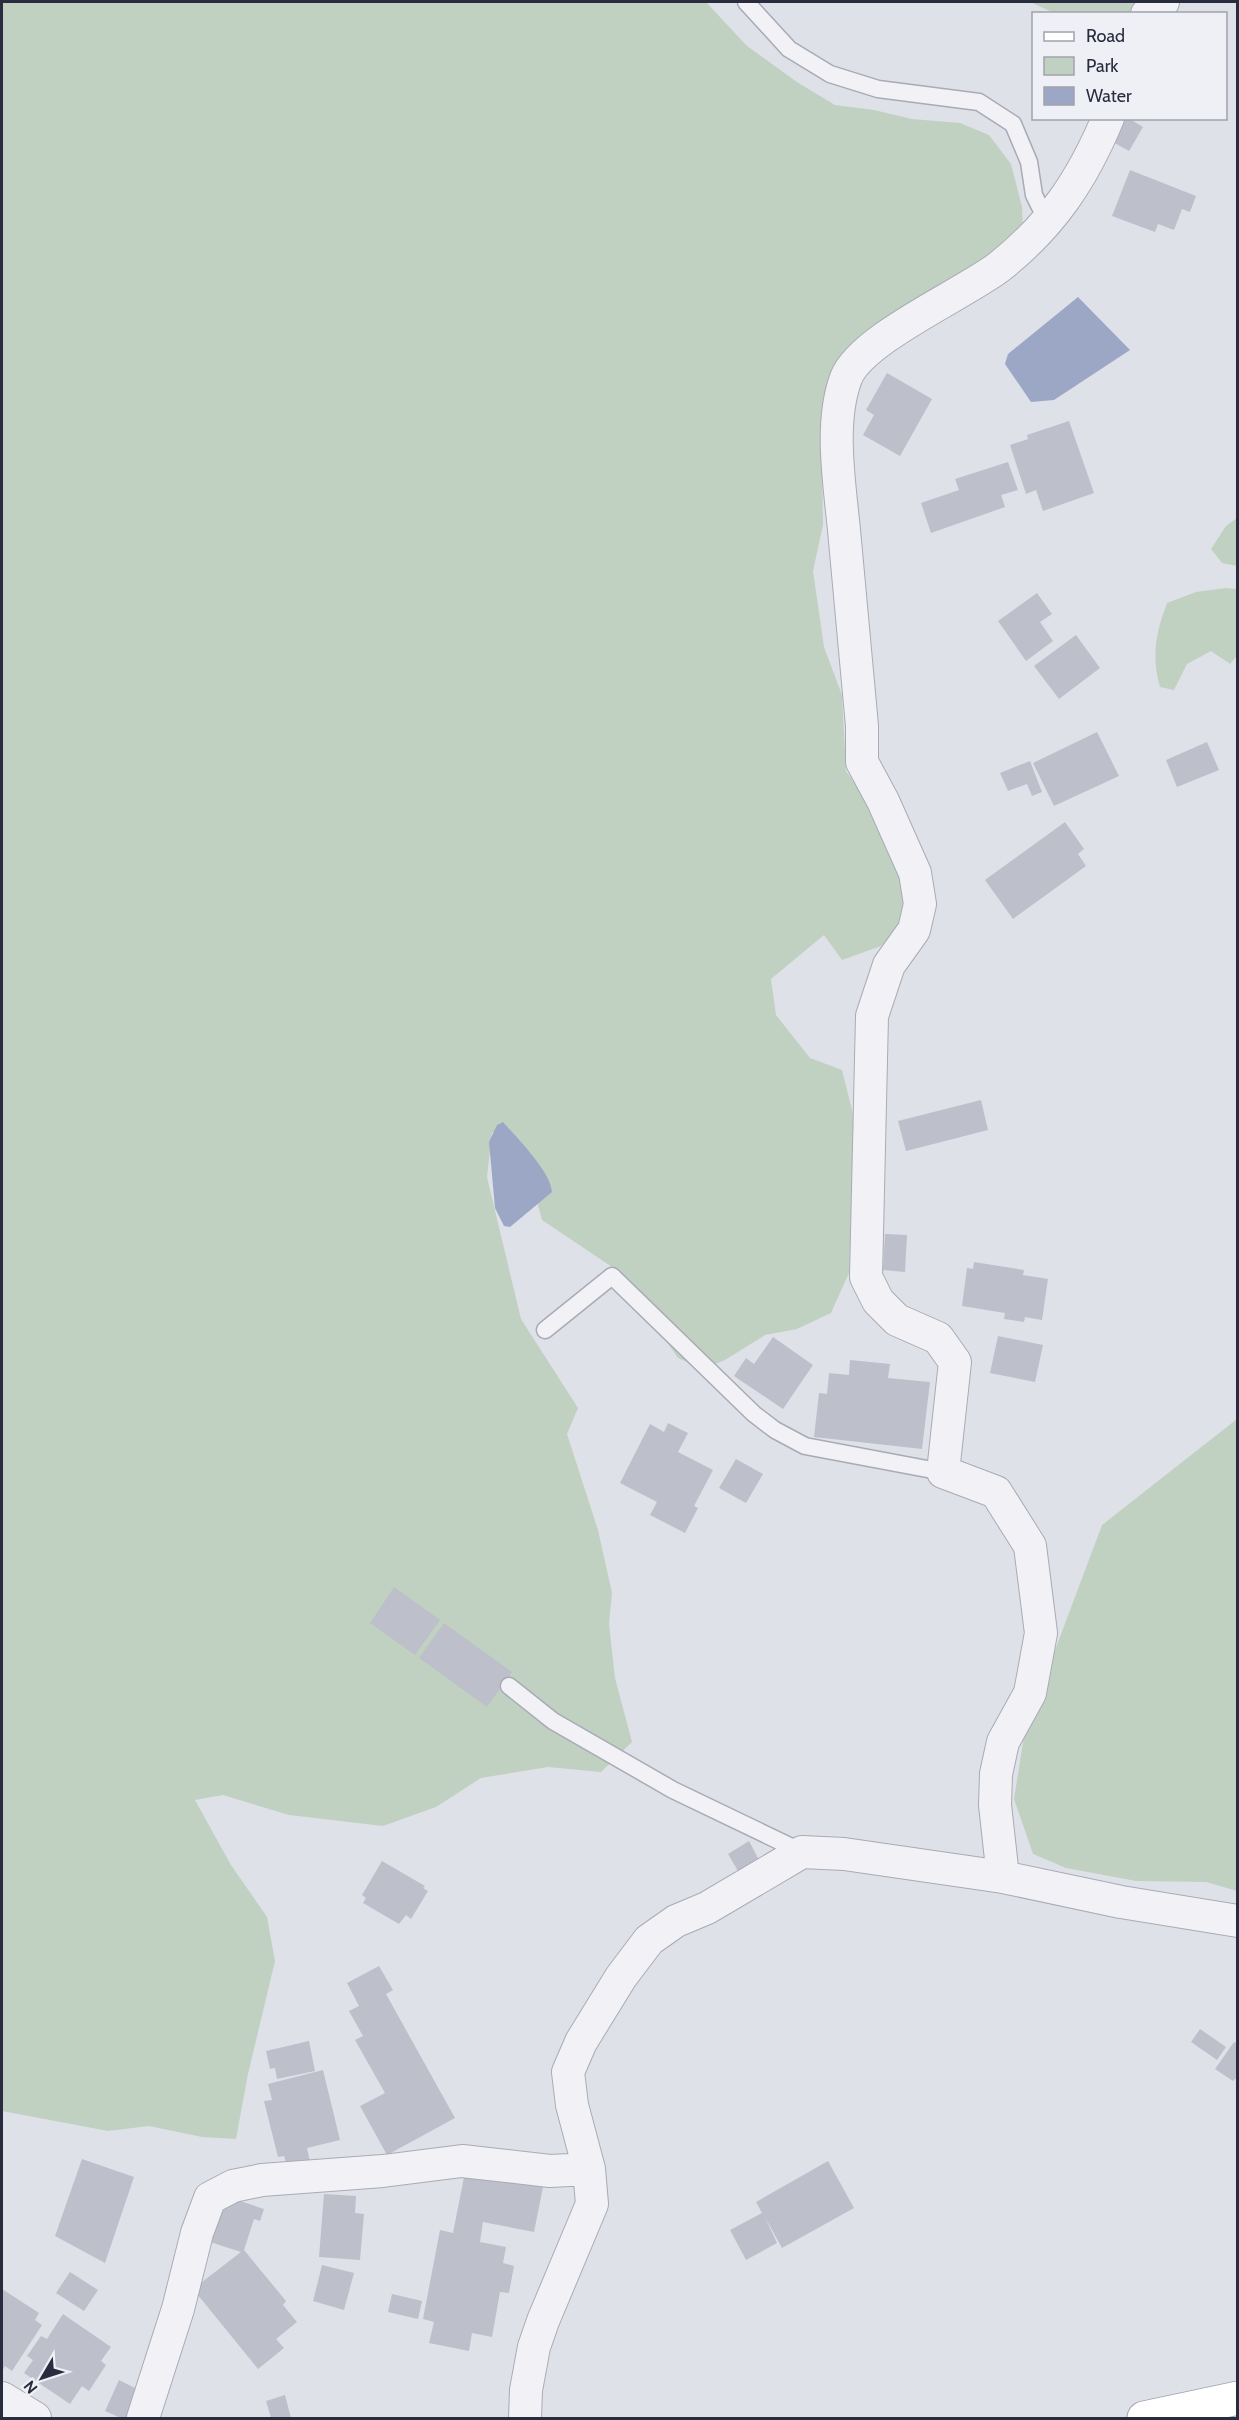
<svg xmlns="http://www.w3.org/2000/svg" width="1239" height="2420" font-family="Cabin,sans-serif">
<rect width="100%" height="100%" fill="#dfe1e8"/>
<path fill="#c1d1c1" d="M2 2H706L747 46 797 82 835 105 874 110 912 119 960 123 989 135 1011 164 1022 207 1023 230 978 267 854 343 830 375 822 463 823 525 813 571 824 647 842 695 846 771 880 820 898 860 905 920 881 946 842 960 824 935 771 979 776 1015 810 1058 842 1070 854 1118 849 1273 831 1313 797 1329 765 1335 725 1360 703 1369 678 1358 618 1271 542 1220 535 1194 544 1172 525 1162 505 1126 492 1133 487 1177 521 1319 578 1408 567 1434 598 1530 612 1593 609 1624 615 1678 632 1742 601 1772 548 1767 481 1778 436 1807 383 1826 289 1815 223 1795 195 1800 231 1865 267 1917 275 1961 248 2074 236 2139 202 2137 149 2126 108 2131 2 2111Z
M1030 2H1144L1130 14 1054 13Z
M1237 518V566L1222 563 1211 549 1226 526Z
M1226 588 1237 589V656L1230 664 1211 651 1187 664 1174 690 1160 687C1151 656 1156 632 1167 603L1196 592Z
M1237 1419V1891L1206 1882 1136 1881 1066 1868 1033 1854 1014 1799 1025 1730 1102 1525Z"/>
<path fill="#9ca7c6" d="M1078 297 1130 350 1054 400 1031 402 1005 364 1008 354Z
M503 1122C517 1138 551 1172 552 1192L510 1227 504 1226 495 1208 489 1142 497 1125Z"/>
<path fill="#bdbfca" d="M1123 118H1128L1143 127 1129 151 1111 141Z
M1130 170 1196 196 1190 212 1182 209 1174 230 1158 224 1155 232 1112 216Z
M887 373 932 399 900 456 863 435 874 415 866 410Z
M1069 421 1094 493 1043 511 1036 490 1026 494 1010 445 1028 439 1027 435Z
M1008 462 1018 490 1001 495 1005 507 931 533 921 503 959 490 955 479Z
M1037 593 1052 614 1040 622 1053 641 1026 661 998 621Z
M1076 635 1100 668 1059 699 1034 666Z
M1097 732 1119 776 1054 806 1033 763Z
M1207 742 1219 770 1177 787 1166 760Z
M1030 761 1042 792 1032 796 1027 784 1008 791 1000 773Z
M1065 822 1084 849 1078 854 1086 866 1013 919 985 880Z
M981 1100 988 1130 906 1151 898 1121Z
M885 1234 907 1235 905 1272 883 1270Z
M974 1262 1024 1270 1023 1275 1048 1279 1042 1320 1025 1317 1024 1322 1004 1319 1005 1313 962 1306 967 1268 973 1269Z
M998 1336 1043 1345 1035 1382 990 1373Z
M773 1337 813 1365 783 1409 734 1376 746 1358 754 1364Z
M850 1360 890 1364 888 1378 930 1382 922 1449 814 1437 819 1393 827 1394 829 1373 849 1375Z
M668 1423 688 1433 678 1452 713 1470 694 1506 698 1508 685 1533 650 1515 657 1502 620 1483 650 1424 664 1432Z
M736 1459 763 1474 746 1503 719 1488Z
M394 1587 440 1620 415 1655 370 1623Z
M444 1623 512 1672 487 1707 419 1658Z
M749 1841 759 1860 738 1871 728 1854Z
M382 1861 425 1886 423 1888 428 1891 411 1919 406 1915 399 1924 363 1903 366 1898 362 1895Z
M379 1966 393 1990 386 1994 455 2118 387 2155 360 2106 385 2093 355 2040 363 2036 349 2011 359 2006 347 1983Z
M1200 2029 1226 2047 1217 2060 1191 2042Z
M309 2041 315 2071 277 2079 275 2068 270 2069 266 2051Z
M1234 2042 1238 2044V2076L1233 2081 1215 2069Z
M323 2070 340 2140 307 2148 311 2166H287L284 2156 278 2157 264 2101 272 2100 268 2084Z
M82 2159 134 2177 105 2263 55 2236Z
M828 2161 854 2208 782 2248 765 2217 777 2243 746 2260 730 2230 762 2213 756 2202Z
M465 2172 543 2187 534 2232 483 2222 480 2242 506 2247 503 2263 514 2266 509 2293 500 2292 492 2337 472 2333 469 2351 429 2343 434 2322 423 2319 440 2230 453 2233Z
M324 2194 356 2196 355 2213 364 2214 360 2260 319 2257Z
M222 2195 264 2209 260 2221 254 2219 244 2250 286 2301 283 2305 297 2322 276 2339 284 2348 258 2369 193 2289 241 2252 207 2241Z
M322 2265 354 2273 344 2310 313 2301Z
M70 2272 98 2290 84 2311 56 2293Z
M2 2289 39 2313 35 2320 42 2325 12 2371 5 2366 2 2371Z
M392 2294 422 2301 418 2319 388 2312Z
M63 2314 111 2347 101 2361 106 2365 89 2391 82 2386 70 2404 24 2373 33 2360 27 2356 41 2336 47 2339Z
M119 2380 141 2391 127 2418H121L105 2411Z
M285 2395 291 2418H271L266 2401Z"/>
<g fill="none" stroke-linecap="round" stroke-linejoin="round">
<defs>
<path id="lane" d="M746 2 789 49 830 74 878 89 979 102 1013 124 1029 162 1034 195 1047 221
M545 1330 612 1276 754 1414 775 1430 805 1446 943 1472
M509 1686 553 1721 673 1790 802 1852"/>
<path id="street" d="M1147 14 1163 2
M1003 1877 995 1805 996 1774 1003 1742 1030 1693 1041 1633 1030 1546 996 1492 943 1472 955 1362 938 1338 897 1320 878 1301 866 1277 872 1016 889 965 914 930 920 904 915 873 883 801 862 762V726C856 665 851 603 845 541 841 491 828 426 846 378 861 339 962 295 999 267 1052 225 1082 180 1108 118
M2 2398 35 2418
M143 2418 178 2309 197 2233 210 2198 233 2186 262 2180 383 2171 462 2161 550 2171 589 2169
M525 2418 526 2390 534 2347 543 2321 592 2204 589 2169 572 2105 568 2072 581 2042 621 1977 649 1940 676 1921 707 1908 802 1852 844 1854 1003 1877 1121 1902 1238 1921"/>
<path id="primary" d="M1144 2418 1238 2398"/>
</defs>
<use href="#lane" stroke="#a8abb5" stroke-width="19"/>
<use href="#street" stroke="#a8abb5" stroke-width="34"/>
<use href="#primary" stroke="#9fa3b3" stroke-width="35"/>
<use href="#lane" stroke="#f2f2f6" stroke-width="16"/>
<use href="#street" stroke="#f2f2f6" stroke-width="32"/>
<use href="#primary" stroke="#fff" stroke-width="33"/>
</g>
<rect width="1239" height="2420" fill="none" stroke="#292c3e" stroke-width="6"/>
<rect x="1032" y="12" width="195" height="108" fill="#eff0f6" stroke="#a0a2ac" stroke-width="1.5"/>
<rect x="1044" y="32" width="30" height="9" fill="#ffffff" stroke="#a0a2ac" stroke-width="1.5"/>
<text x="1086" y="42" font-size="18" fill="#292c3e">Road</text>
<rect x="1044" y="57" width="30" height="18" fill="#c1d1c1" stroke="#a0a2ac" stroke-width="1.5"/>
<text x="1086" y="72" font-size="18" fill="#292c3e">Park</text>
<rect x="1044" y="87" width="30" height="18" fill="#9ca7c6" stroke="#a0a2ac" stroke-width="1.5"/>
<text x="1086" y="102" font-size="18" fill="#292c3e">Water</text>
<g transform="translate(42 2378) rotate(231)" stroke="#eff0f6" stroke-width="4.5" paint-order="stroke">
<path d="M0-4.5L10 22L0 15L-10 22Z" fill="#292c3e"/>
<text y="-9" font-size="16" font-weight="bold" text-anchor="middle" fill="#292c3e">N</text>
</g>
</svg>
